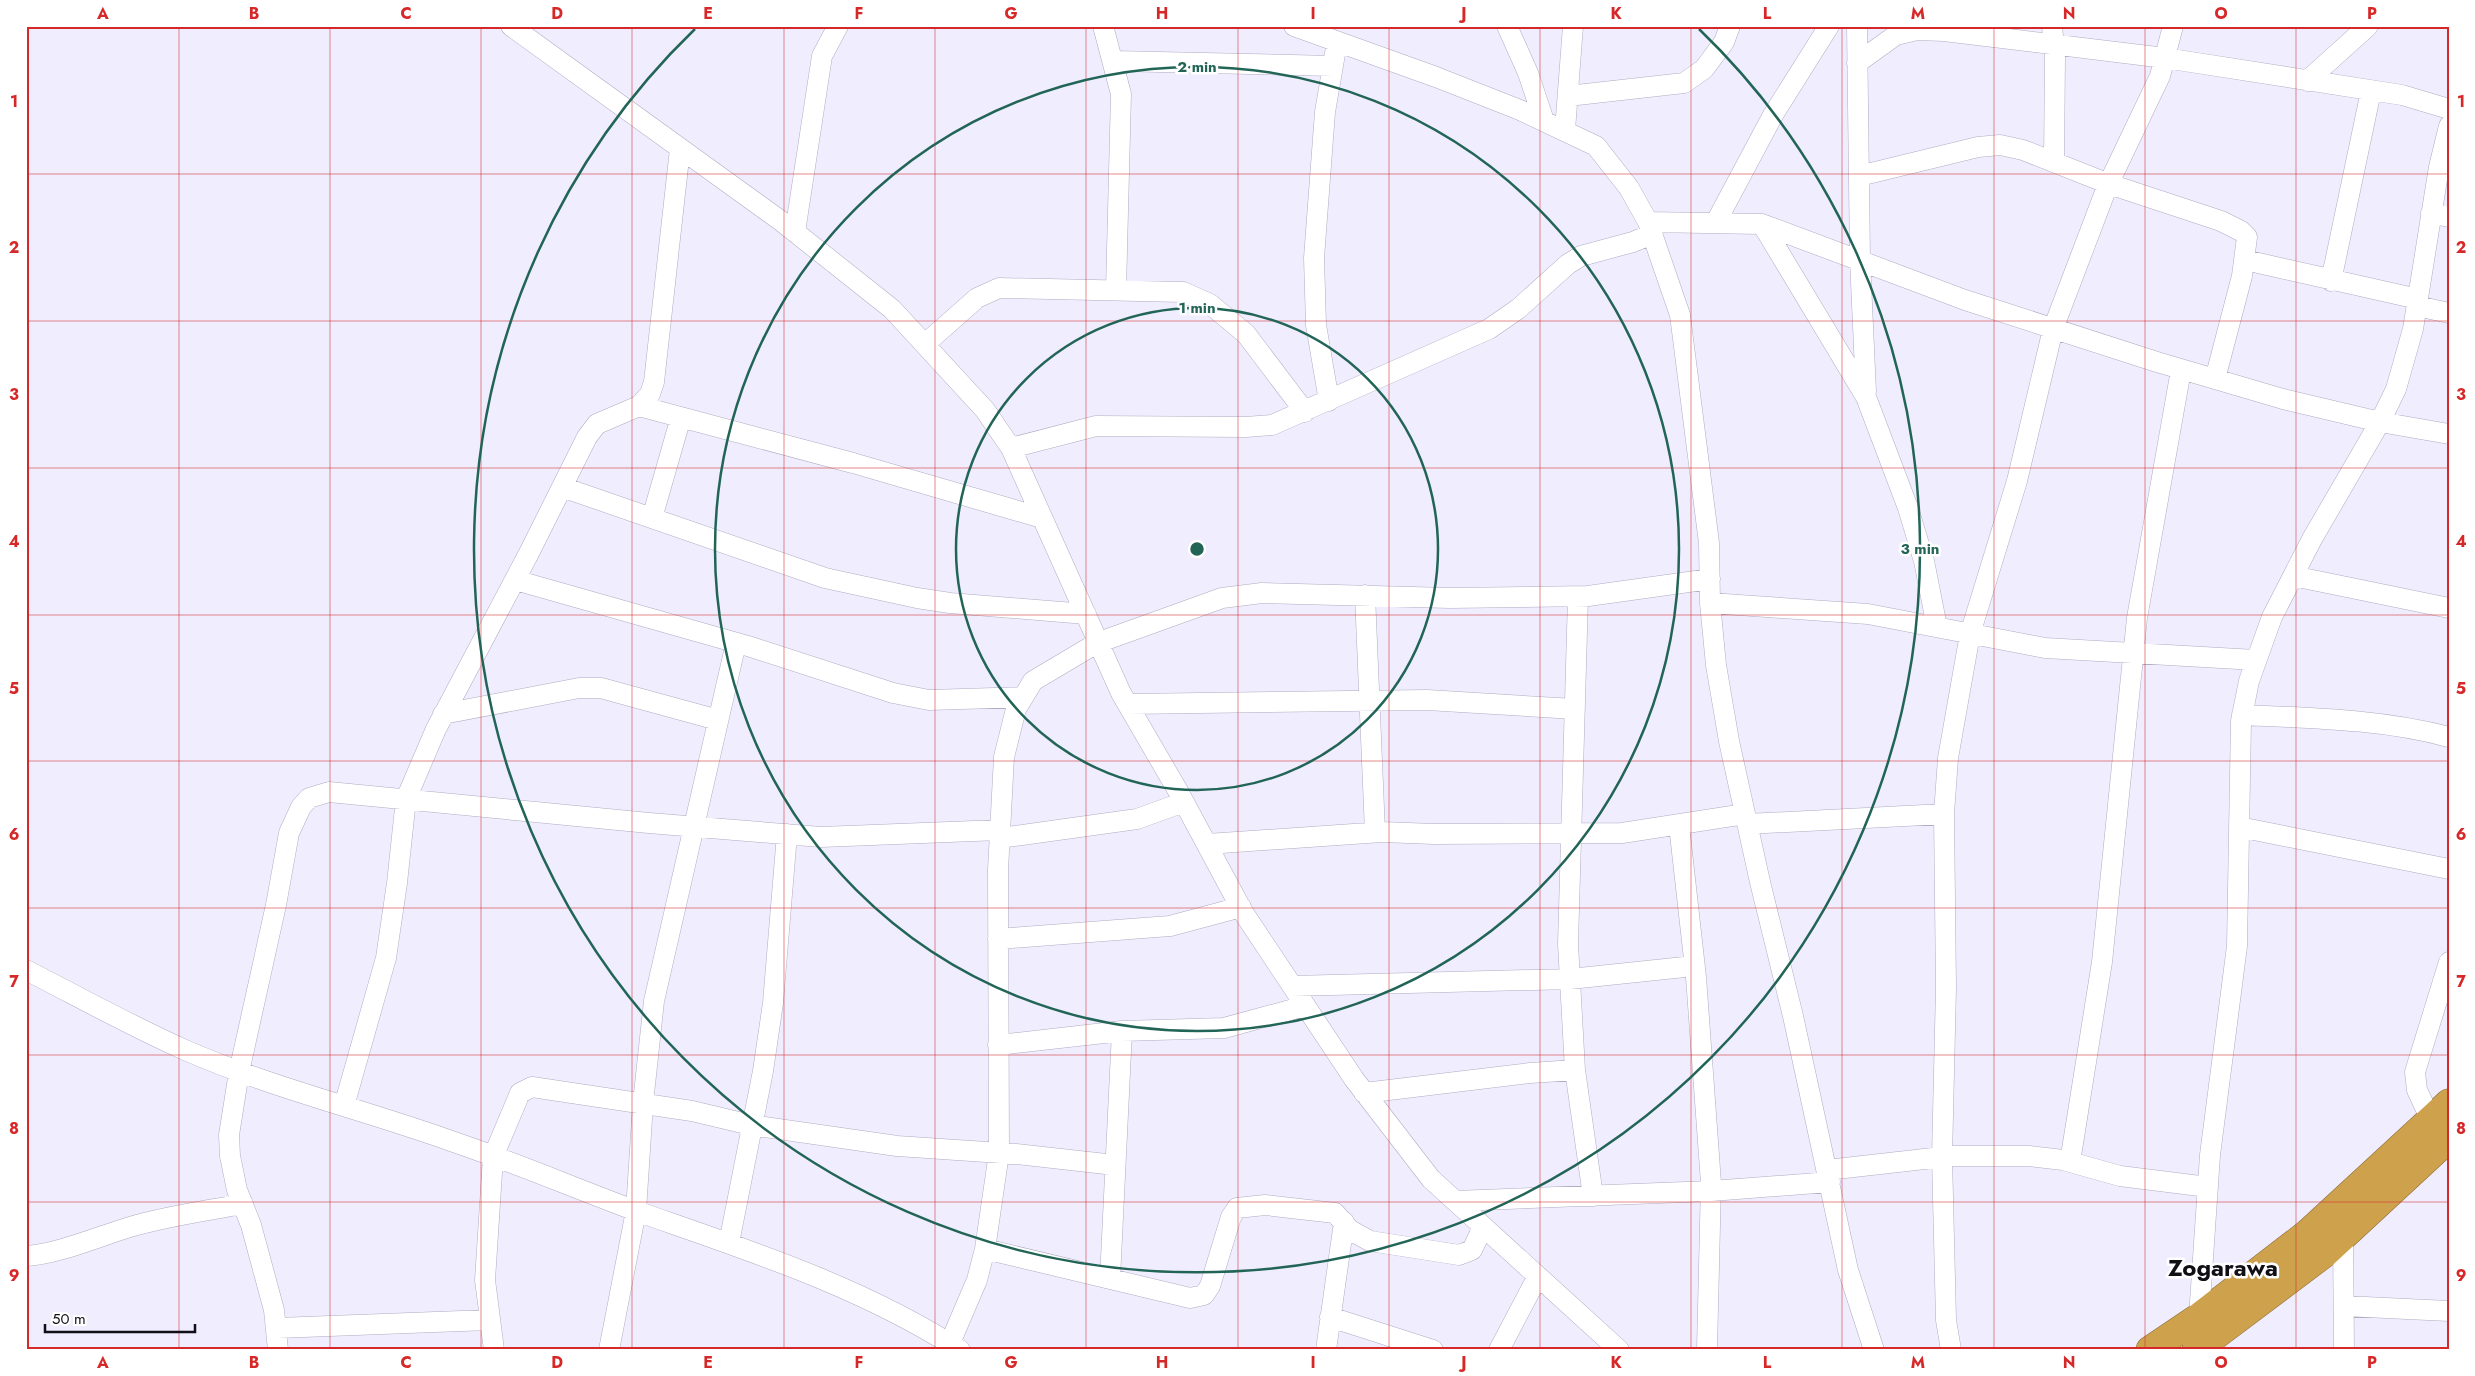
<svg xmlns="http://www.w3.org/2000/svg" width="2475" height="1376" font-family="Jost,sans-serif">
<rect width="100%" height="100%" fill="#f0edff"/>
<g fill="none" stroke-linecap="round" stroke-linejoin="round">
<defs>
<path id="minor" d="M511 26 781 221 892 309 985 410 1011 448 1121 693 1178 791 1243 912 1354 1079 1431 1179 1619 1350
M1103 26 1121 94 1116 290
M1294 26 1436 77 1520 110 1596 146 1629 188 1648 222 1680 315 1709 543 1710 603 1716 665 1729 741 1760 882 1793 1016 1848 1270 1874 1350
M1507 26 1528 73 1544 121
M1857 26 1860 260 1866 392
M2052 26 2055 58 2054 162
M1114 61 1333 66
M1857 63 1896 35 1917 30 1944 31 2165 58 2402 95 2449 109
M2307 81 2368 26
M1568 96 1684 83 1704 69 1724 42 1730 26
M1565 130 1573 26
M1859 176 1978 147 2000 145 2023 150 2109 184 2221 221 2241 231 2247 237 2242 276 2215 379
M2431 213 2449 217
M1648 222 1762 224 1965 300 2157 362 2283 399 2380 422 2449 434
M1716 222 1773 115 1829 26
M1762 224 1866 397 1908 508 1924 561 1937 627
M795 232 822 56 838 26
M2245 260 2418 299
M2331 281 2371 91
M2417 306 2449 313
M925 344 977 298 999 288 1183 292 1210 304 1246 334 1305 412
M1329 401 1316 325 1314 258 1325 112 1337 42
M639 406 853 463 1042 518
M1011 448 1096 426 1246 427 1272 425 1489 329 1518 309 1568 264 1581 256 1633 242 1652 234
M562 487 825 578 917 598 950 603 1086 614
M652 518 681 417
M2293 576 2449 608
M515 580 748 646 893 693 929 700 1023 697
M1365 595 1375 832
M1578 597 1568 944 1575 1070 1593 1196
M1710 603 1868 614 2045 648 2256 660
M1128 704 1427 700 1575 709
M443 714 579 688H601L718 720
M2242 715C2310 718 2382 719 2449 737
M1747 824 1944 814
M1679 825 1696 977 1711 1183 1707 1350
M2239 827 2449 869
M1000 838 1137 819 1184 802
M1207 844 1382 832 1434 834 1622 833 1745 814
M998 939 1170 926 1241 907
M26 970C79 997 131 1026 185 1050 272 1088 365 1110 454 1142 516 1163 577 1189 639 1212 750 1251 860 1286 960 1350
M1292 986 1570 979 1694 966
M998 1045 1122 1031 1224 1028 1305 1006
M1364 1093 1530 1073 1575 1070
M344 1106 386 958 397 883 406 799 436 729 529 553 587 437 597 424 639 406 650 394 654 382 680 149
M2431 1120 2417 1090 2415 1072 2449 962
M2070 1162 2102 962 2137 618 2181 370
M1827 1170 1951 1156H2029L2063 1160 2120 1176 2208 1187
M1455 1201 1711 1191 1830 1182
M2343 1236 2344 1350
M729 1243 763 1071 773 1003 787 834
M985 1249 1190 1298 1204 1295 1210 1286 1231 1217 1237 1208 1265 1205 1335 1213 1350 1230 1370 1241 1459 1255 1472 1250 1483 1227
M26 1256C55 1255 100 1236 130 1227 167 1216 205 1211 243 1204
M1110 1279 1122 1031
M2344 1306 2449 1311
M1330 1317 1433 1350
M2199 1317 2210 1155 2237 946 2241 721 2249 681 2272 617 2312 539 2380 422 2396 389 2413 329 2439 167 2449 126
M277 1328 488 1320
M950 1343 977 1280 985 1249 999 1153 998 870 1004 757 1016 709 1033 681 1097 643 1222 598 1262 593 1450 598 1588 596 1710 579
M278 1350 274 1310 251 1225 237 1190 230 1156 229 1135 239 1072 276 905 289 833 301 807 309 798 329 792 649 823 821 837 1000 830
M494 1350 485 1280 493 1157 520 1093 532 1087 692 1111 751 1125 897 1146 1016 1154 1115 1165
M609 1350 636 1211 643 1103 654 1001 736 643
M1326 1350 1344 1222
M1499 1350 1538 1276
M1951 1350 1946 1320 1942 1157 1946 988 1944 814 1948 758 1970 634 2017 481 2053 329 2107 187 2160 76 2173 26"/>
<path id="highway" d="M2150 1350 2199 1317 2308 1233 2449 1103
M2196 1350 2325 1253 2449 1138"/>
</defs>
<use href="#minor" stroke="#b0acc1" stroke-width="21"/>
<use href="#highway" stroke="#8c6f39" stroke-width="29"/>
<use href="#minor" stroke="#fff" stroke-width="20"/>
<use href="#highway" stroke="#cea24c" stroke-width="28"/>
</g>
<path fill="none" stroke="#d62828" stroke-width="1" stroke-opacity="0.55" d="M179 26V1350M330 26V1350M481 26V1350M632 26V1350M784 26V1350M935 26V1350M1086 26V1350M1238 26V1350M1389 26V1350M1540 26V1350M1691 26V1350M1842 26V1350M1994 26V1350M2145 26V1350M2296 26V1350M26 174H2449M26 321H2449M26 468H2449M26 615H2449M26 761H2449M26 908H2449M26 1055H2449M26 1202H2449"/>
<g fill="none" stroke="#226557" stroke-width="2.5">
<circle cx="1197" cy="549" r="241"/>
<circle cx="1197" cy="549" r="482"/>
<path d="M1699 29A723 723 0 1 1 695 29"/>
</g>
<g text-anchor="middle" stroke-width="5" stroke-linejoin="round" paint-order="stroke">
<g font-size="24" font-weight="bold" fill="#110f16" stroke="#fff">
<text x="2223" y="1276">Zogarawa</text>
</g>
</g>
<circle cx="1197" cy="549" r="8" fill="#226557" stroke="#fff" stroke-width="2.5"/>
<g font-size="15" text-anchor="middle" font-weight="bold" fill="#226557" stroke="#fff" stroke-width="5" stroke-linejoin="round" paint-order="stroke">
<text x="1197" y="72">2 min</text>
<text x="1197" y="313">1 min</text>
<text x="1920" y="554">3 min</text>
</g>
<rect width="2475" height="1376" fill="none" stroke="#ffffff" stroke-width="55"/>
<path d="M45 1324v8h150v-8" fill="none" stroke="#110f16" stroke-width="2.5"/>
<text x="52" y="1324" font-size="15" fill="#110f16" stroke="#ffffff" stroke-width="4" paint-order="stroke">50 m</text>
<rect x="28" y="28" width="2420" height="1320" fill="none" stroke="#d62828" stroke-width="2"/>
<g font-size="16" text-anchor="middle" font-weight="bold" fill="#d62828">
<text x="103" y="19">A</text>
<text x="254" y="19">B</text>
<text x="406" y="19">C</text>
<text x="557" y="19">D</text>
<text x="708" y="19">E</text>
<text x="859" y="19">F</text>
<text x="1011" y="19">G</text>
<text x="1162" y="19">H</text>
<text x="1313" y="19">I</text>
<text x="1464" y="19">J</text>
<text x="1616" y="19">K</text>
<text x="1767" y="19">L</text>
<text x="1918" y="19">M</text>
<text x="2069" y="19">N</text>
<text x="2221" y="19">O</text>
<text x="2372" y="19">P</text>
<text x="14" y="107">1</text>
<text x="2461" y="107">1</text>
<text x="14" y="253">2</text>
<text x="2461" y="253">2</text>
<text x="14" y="400">3</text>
<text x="2461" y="400">3</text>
<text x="14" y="547">4</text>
<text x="2461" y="547">4</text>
<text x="14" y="694">5</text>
<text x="2461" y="694">5</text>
<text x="14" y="840">6</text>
<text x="2461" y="840">6</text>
<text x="14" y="987">7</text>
<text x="2461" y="987">7</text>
<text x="14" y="1134">8</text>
<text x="2461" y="1134">8</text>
<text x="14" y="1281">9</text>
<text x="2461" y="1281">9</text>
<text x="103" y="1368">A</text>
<text x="254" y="1368">B</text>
<text x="406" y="1368">C</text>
<text x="557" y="1368">D</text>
<text x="708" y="1368">E</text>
<text x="859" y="1368">F</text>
<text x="1011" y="1368">G</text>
<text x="1162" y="1368">H</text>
<text x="1313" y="1368">I</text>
<text x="1464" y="1368">J</text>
<text x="1616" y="1368">K</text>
<text x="1767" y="1368">L</text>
<text x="1918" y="1368">M</text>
<text x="2069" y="1368">N</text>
<text x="2221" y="1368">O</text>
<text x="2372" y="1368">P</text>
</g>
</svg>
